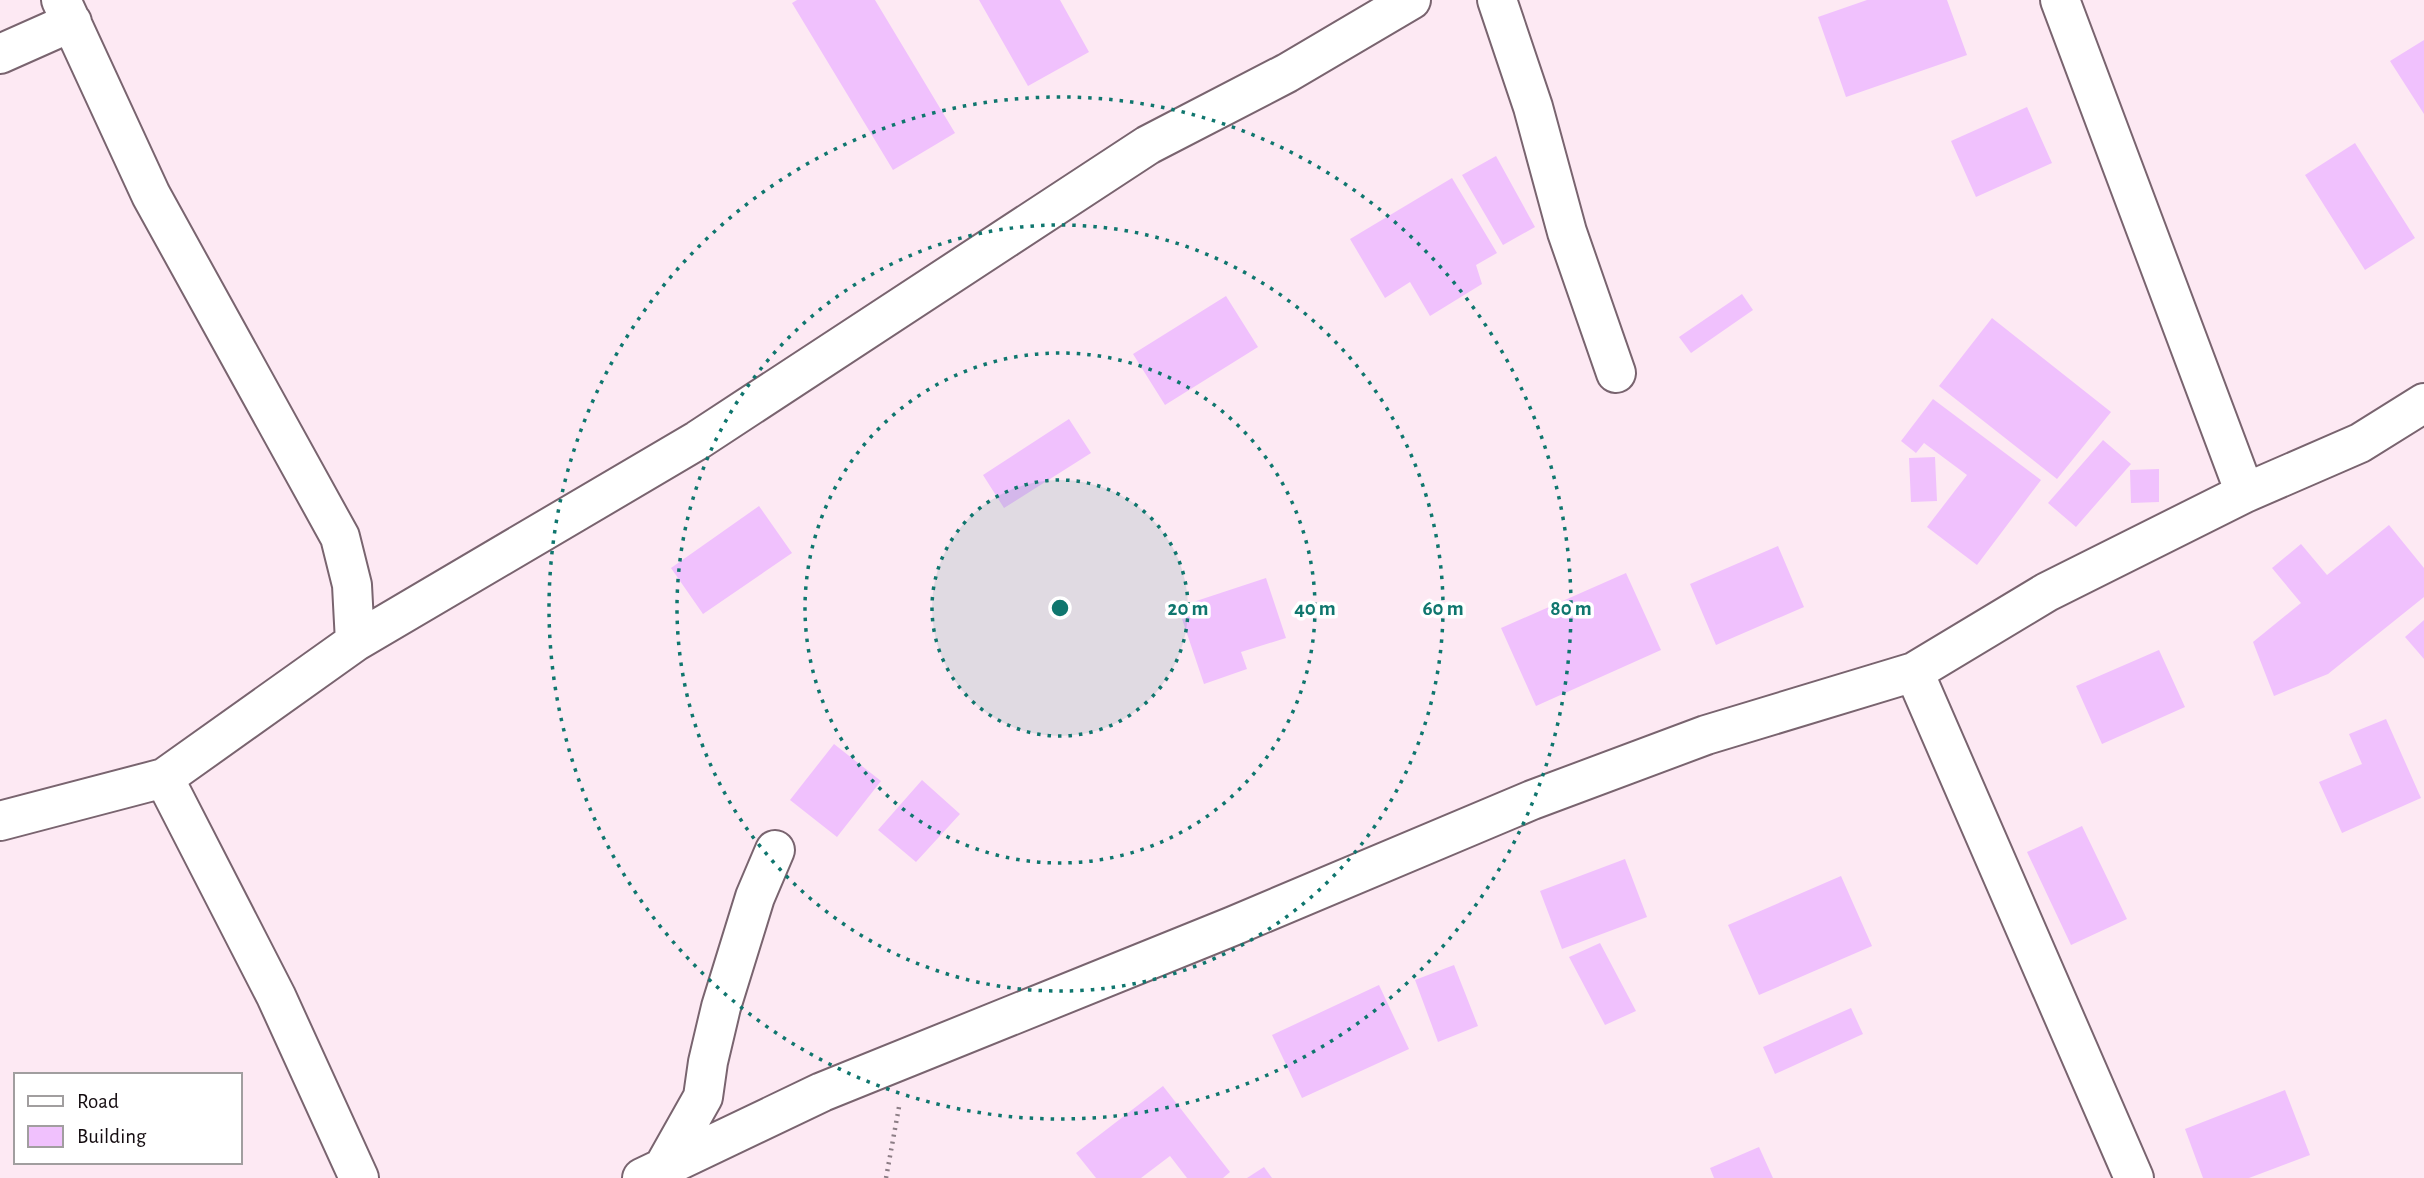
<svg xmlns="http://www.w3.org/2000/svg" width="2424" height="1178" font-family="'Alegreya Sans',sans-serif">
<rect width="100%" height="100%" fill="#fde9f3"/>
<path fill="#f0c1fd" d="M797 0H875L955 133 893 170 792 3Z
M979 0H1060L1089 52 1028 86Z
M1867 0H1947L1967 55 1846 97 1818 17Z
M2424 40V114L2390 61Z
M2027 107 2052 163 1976 197 1951 141Z
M2355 143 2415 238 2365 270 2305 175Z
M1496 156 1535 227 1503 245 1462 175Z
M1452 178 1497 253 1476 265 1482 284 1430 316 1410 282 1385 298 1350 239Z
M1742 294 1753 310 1691 353 1679 337Z
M1226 296 1258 347 1165 405 1133 354Z
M1992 318 2111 412 2057 479 1939 386Z
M1933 399 2041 480 1977 565 1927 527 1967 475 1924 443 1916 453 1901 441Z
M1069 419 1091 453 1004 508 983 475Z
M2103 440 2131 464 2076 527 2048 503Z
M1935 457 1937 501 1911 502 1909 458Z
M2159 469V502L2131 503 2130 470Z
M759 506 792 553 703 614 671 568Z
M2389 525 2424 568V597L2328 674 2274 696 2253 642 2301 603 2272 568 2301 544 2327 575Z
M1778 546 1804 607 1716 645 1690 584Z
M1626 573 1661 650 1536 706 1501 628Z
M1266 578 1286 638 1241 652 1247 669 1204 684 1178 607Z
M2424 620V659L2405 637Z
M2159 650 2185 707 2102 744 2076 686Z
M2386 719 2421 798 2342 833 2319 782 2362 764 2349 734Z
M834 744 881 781 837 837 790 800Z
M922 780 960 814 916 862 878 830Z
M2082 826 2127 919 2071 945 2027 852Z
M1625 859 1647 917 1562 949 1540 891Z
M1841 876 1872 946 1759 995 1728 925Z
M1600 943 1636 1011 1605 1025 1569 957Z
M1454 965 1478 1026 1438 1042 1415 980Z
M1379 985 1409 1049 1302 1098 1272 1035Z
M1851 1008 1863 1034 1775 1074 1763 1047Z
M1163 1086 1230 1172 1223 1178H1187L1170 1156 1141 1178H1096L1076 1153Z
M2285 1090 2310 1155 2249 1178H2203L2185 1129Z
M1759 1147 1773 1178H1714L1710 1168Z
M1264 1167 1272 1178H1247Z"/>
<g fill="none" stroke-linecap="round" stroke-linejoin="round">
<defs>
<path id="minor" d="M61 0 151 195 340 537 352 585 355 642
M1497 0 1533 107 1567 232 1616 373
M2060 0 2245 493
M0 54 72 22
M1914 672 2134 1178
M164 778 276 996 359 1178
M0 821 164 778 355 642 698 440 1148 145 1287 73 1411 0
M663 1168 703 1097 708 1062 721 1007 755 897 775 850
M642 1178 822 1092 1233 926 1532 800 1706 735 1914 672 2047 592 2245 493 2360 443 2424 403"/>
</defs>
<use href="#minor" stroke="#79646f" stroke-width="42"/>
<path stroke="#8c7d85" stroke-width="4.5" stroke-dasharray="2 5" stroke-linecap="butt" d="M886 1178 899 1107"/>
<use href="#minor" stroke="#fff" stroke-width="38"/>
</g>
<circle cx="1060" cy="608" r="128" fill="#0f766e" fill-opacity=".12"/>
<g fill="none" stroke="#0f766e" stroke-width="3.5" stroke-dasharray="3.5 7">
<circle cx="1060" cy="608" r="128"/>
<circle cx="1060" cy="608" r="255"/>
<circle cx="1060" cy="608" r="383"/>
<circle cx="1060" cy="608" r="511"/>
</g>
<circle cx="1060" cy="608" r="10" fill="#0f766e" stroke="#fff" stroke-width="3.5"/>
<g font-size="21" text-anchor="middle" font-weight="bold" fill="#0f766e" stroke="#fff" stroke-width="7" stroke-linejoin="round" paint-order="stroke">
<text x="1188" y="615">20 m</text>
<text x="1315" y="615">40 m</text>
<text x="1443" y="615">60 m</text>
<text x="1571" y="615">80 m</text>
</g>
<rect x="14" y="1073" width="228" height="91" fill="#ffffff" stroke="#a19e9f" stroke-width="2"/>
<rect x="28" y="1096" width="35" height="10" fill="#ffffff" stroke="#a19e9f" stroke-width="2"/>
<text x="77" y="1108" font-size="21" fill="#140c10">Road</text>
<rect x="28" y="1126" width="35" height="21" fill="#f0c1fd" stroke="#a19e9f" stroke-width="2"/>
<text x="77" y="1143" font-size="21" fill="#140c10">Building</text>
</svg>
